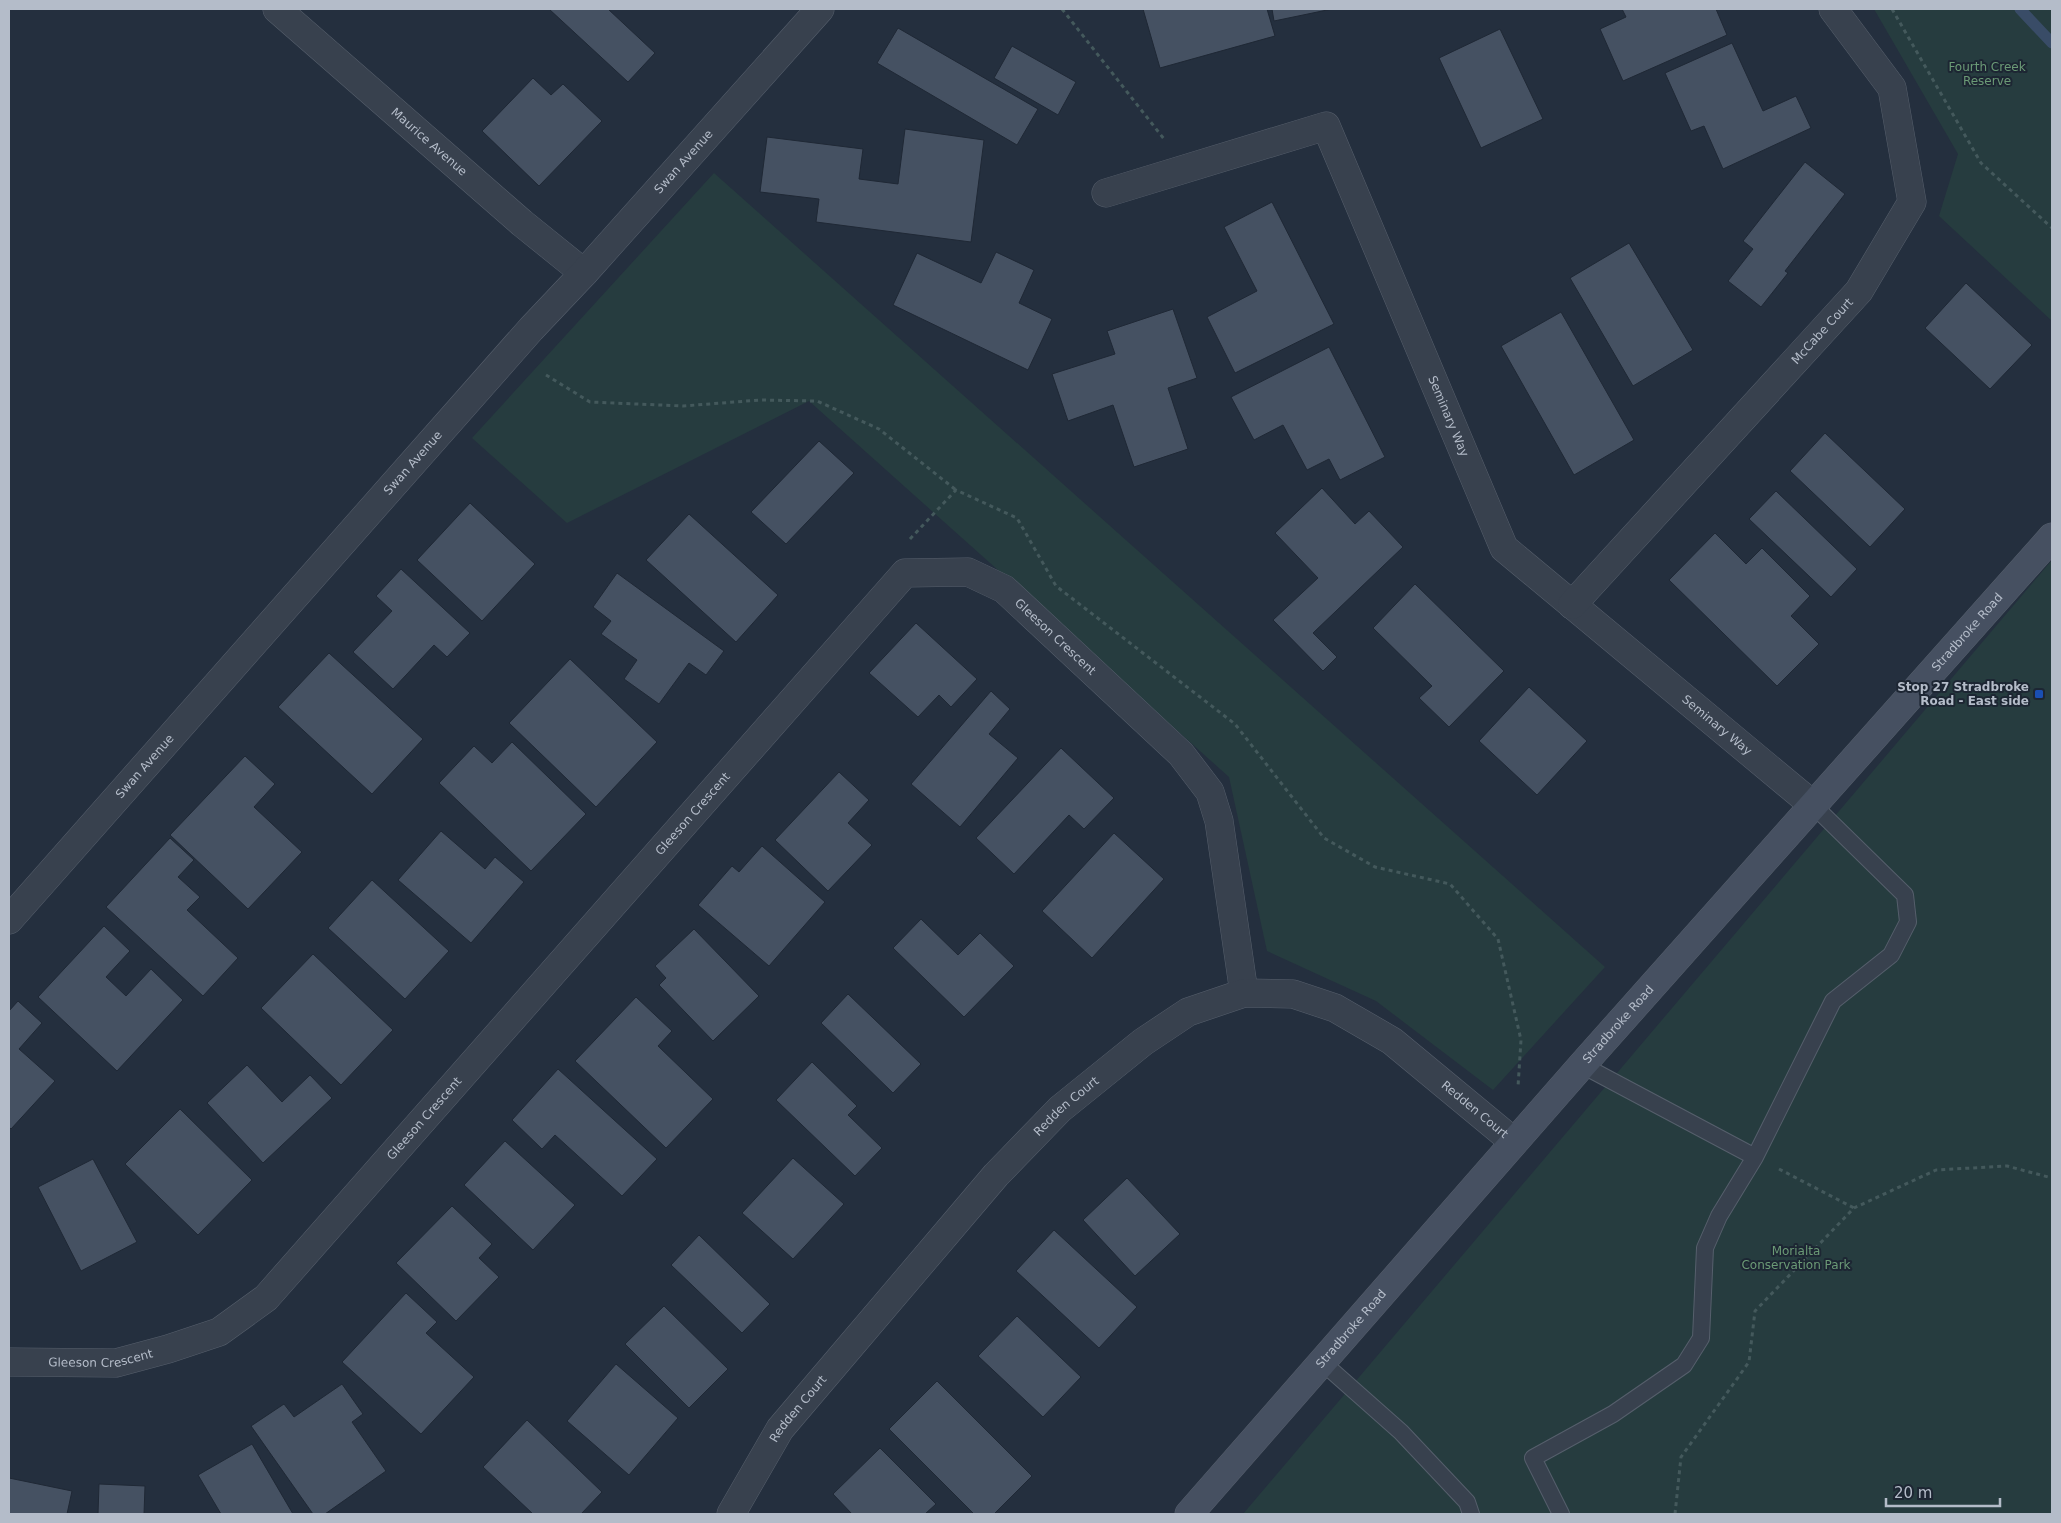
<svg xmlns="http://www.w3.org/2000/svg" width="2061" height="1523" font-family="'DejaVu Sans',sans-serif">
<rect width="100%" height="100%" fill="#242f3e"/>
<path fill="#263c3f" d="M1874 9H2052V321L1939 216 1958 154Z
M714 173 1605 967 1493 1090 1376 1001 1267 951 1229 777 809 401 567 523 472 438Z
M2052 560V1514H1243Z"/>
<g fill="none" stroke-linecap="round" stroke-linejoin="round">
<path stroke="#394c67" stroke-width="11" d="M2020 9 2052 43"/>
</g>
<path fill="#455162" stroke="#1f2835" d="M549 9H608L655 53 628 82Z
M1143 9H1267L1275 36 1160 68Z
M1272 9H1332L1274 21Z
M1622 9H1716L1727 35 1623 81 1600 29 1626 17Z
M898 28 1038 109 1017 145 877 63Z
M1500 29 1543 119 1481 148 1439 58Z
M1732 43 1763 111 1796 96 1811 128 1723 169 1704 126 1691 131 1665 73Z
M1012 46 1076 82 1058 115 994 78Z
M533 78 551 95 563 84 602 121 539 186 482 131Z
M905 129 984 140 971 242 816 222 819 199 760 192 767 137 863 149 859 179 898 184Z
M1805 162 1845 194 1785 271 1788 273 1761 307 1728 281 1753 249 1743 241Z
M1272 202 1334 324 1235 373 1207 317 1257 291 1224 227Z
M1629 243 1693 350 1633 386 1570 278Z
M996 252 1034 270 1019 303 1052 319 1028 370 893 305 917 253 981 283Z
M1966 283 2032 345 1990 389 1925 328Z
M1173 309 1197 378 1168 388 1188 449 1134 467 1113 405 1068 421 1052 374 1115 354 1107 331Z
M1561 312 1634 440 1574 475 1501 346Z
M1329 347 1385 457 1340 480 1329 459 1307 470 1283 425 1254 440 1231 397Z
M1825 433 1905 509 1870 547 1790 471Z
M819 441 854 473 786 544 751 512Z
M1322 488 1355 524 1369 511 1403 547 1313 633 1337 657 1323 671 1273 620 1318 578 1275 533Z
M1776 491 1857 569 1831 597 1749 519Z
M470 503 535 564 482 621 417 560Z
M689 514 778 595 736 642 646 560Z
M1715 533 1746 564 1762 548 1810 596 1791 616 1819 644 1777 686 1669 580Z
M401 569 470 633 447 657 434 645 393 689 353 652 392 611 376 596Z
M617 573 724 651 706 675 689 663 659 704 624 679 637 660 601 634 611 621 593 607Z
M1415 584 1504 671 1449 727 1419 698 1432 686 1373 628Z
M916 623 977 679 951 707 939 695 918 717 869 673Z
M329 653 423 739 372 794 278 707Z
M570 659 657 742 596 807 509 723Z
M1529 687 1587 741 1537 795 1479 741Z
M991 691 1010 709 989 734 1018 758 960 827 911 784Z
M512 742 586 814 531 871 439 783 474 746 492 763Z
M1061 748 1114 798 1084 829 1069 815 1014 874 976 838Z
M245 756 275 784 254 807 302 852 248 909 170 835Z
M839 772 869 800 848 823 872 845 828 891 775 840Z
M441 831 485 869 495 857 524 882 471 943 398 880Z
M1114 833 1164 879 1092 958 1042 911Z
M170 838 194 860 178 877 200 897 187 910 238 958 203 996 106 907Z
M762 846 825 902 769 966 698 905 732 866 739 872Z
M372 880 449 951 405 999 328 928Z
M921 919 958 955 980 933 1014 966 964 1017 893 948Z
M104 926 130 951 106 977 126 996 151 969 183 1000 117 1071 38 997Z
M694 929 759 996 713 1041 659 985 666 978 655 966Z
M313 954 393 1030 341 1085 261 1008Z
M848 994 921 1064 893 1093 821 1023Z
M636 997 672 1031 658 1046 713 1099 666 1148 575 1061Z
M18 1001 42 1023 19 1049 55 1081 11 1129 9 1127V1011Z
M812 1062 857 1106 848 1115 882 1148 855 1176 776 1100Z
M247 1065 282 1102 310 1075 332 1098 263 1163 207 1103Z
M558 1069 657 1159 622 1196 555 1135 542 1149 512 1120Z
M180 1109 252 1180 198 1235 125 1164Z
M505 1141 575 1205 533 1250 464 1185Z
M793 1158 844 1204 793 1259 742 1213Z
M93 1159 137 1242 81 1271 38 1187Z
M1127 1178 1180 1234 1135 1276 1083 1220Z
M452 1206 492 1244 479 1258 499 1277 456 1321 396 1263Z
M1054 1230 1137 1307 1099 1348 1016 1271Z
M699 1235 770 1304 742 1333 671 1265Z
M406 1293 437 1322 426 1333 474 1377 421 1434 342 1362Z
M664 1306 728 1369 689 1408 625 1344Z
M1017 1316 1081 1377 1043 1417 978 1356Z
M616 1364 678 1418 629 1475 567 1421Z
M937 1381 1032 1476 994 1514H974L889 1429Z
M342 1384 363 1414 352 1422 386 1471 325 1514H313L251 1426 284 1404 294 1417Z
M527 1420 602 1492 581 1514H533L483 1467Z
M252 1444 293 1514H221L198 1475Z
M880 1448 936 1504 925 1514H852L833 1494Z
M9 1478 72 1491 67 1514H9Z
M99 1484 145 1486 144 1514H98Z"/>
<g fill="none" stroke-linecap="round" stroke-linejoin="round">
<defs>
<path id="lane" d="M1582 1065 1755 1157
M1322 1362 1401 1432 1467 1502 1471 1514
M1561 1514 1533 1458 1613 1414 1684 1365 1701 1338 1705 1248 1719 1216 1755 1157 1833 1001 1891 955 1908 922 1905 895 1813 805"/>
<g id="street">
<path id="s1" d="M277 9 522 223 584 273"/>
<path id="s2" d="M1106 193 1326 126 1504 548 1813 805"/>
<path id="s3" d="M1572 605 1859 291 1912 202 1892 88 1833 9"/>
<path id="s4" d="M9 920 531 329 584 273 820 9"/>
<path id="s5" d="M9 1362 116 1363 168 1349 219 1332 266 1298 905 573 968 572 1004 589 1181 754 1210 792 1219 821 1244 993"/>
<path id="s6" d="M731 1514 780 1429 996 1175 1060 1109 1143 1042 1188 1012 1244 993 1293 994 1335 1008 1392 1041 1514 1142"/>
</g>
<g id="secondary">
<path id="s7" d="M1189 1514 1582 1065 2052 537"/>
</g>
</defs>
<use href="#lane" stroke="#565f6c" stroke-width="18"/>
<use href="#street" stroke="#565f6c" stroke-width="29"/>
<use href="#secondary" stroke="#565f6c" stroke-width="29"/>
<path stroke="#44595c" stroke-width="3" stroke-dasharray="4 4" stroke-linecap="butt" d="M1062 9 1164 139
M1892 9 1981 163 2052 228
M546 375 590 402 683 406 760 400 817 401 879 429 956 490
M910 539 956 490 1017 518 1056 586 1235 724 1324 838 1375 867 1450 884 1498 939 1521 1040 1518 1087
M1779 1169 1854 1208
M1675 1514 1681 1457 1749 1362 1755 1311 1854 1208 1936 1170 2007 1166 2052 1178"/>
<use href="#lane" stroke="#38414e" stroke-width="16"/>
<use href="#street" stroke="#38414e" stroke-width="28"/>
<use href="#secondary" stroke="#465061" stroke-width="28"/>
</g>
<rect fill="#1a4fb4" stroke="#1d2633" stroke-width="2" x="2034" y="689" width="10" height="10" rx="2.5"/>
<g text-anchor="middle" stroke-width="4" stroke-linejoin="round" paint-order="stroke">
<g font-size="12" fill="#6b9a76" stroke="#1d2633">
<text x="1987" y="71">Fourth Creek<tspan x="1987" dy="14">Reserve</tspan></text>
<text x="1796" y="1255">Morialta<tspan x="1796" dy="14">Conservation Park</tspan></text>
</g>
<g font-size="12" fill="#b4bcc9" stroke="#1d2633">
<text dy="4" stroke="none"><textPath href="#s1" startOffset="202">Maurice Avenue</textPath></text>
<text dy="4" stroke="none"><textPath href="#s4" startOffset="1015">Swan Avenue</textPath></text>
<text dy="4" stroke="none"><textPath href="#s3" startOffset="371">McCabe Court</textPath></text>
<text dy="4" stroke="none"><textPath href="#s2" startOffset="545">Seminary Way</textPath></text>
<text dy="4" stroke="none"><textPath href="#s4" startOffset="610">Swan Avenue</textPath></text>
<text dy="4" stroke="none"><textPath href="#s7" startOffset="1176">Stradbroke Road</textPath></text>
<text dy="4" stroke="none"><textPath href="#s5" startOffset="1412">Gleeson Crescent</textPath></text>
<text dy="4" stroke="none"><textPath href="#s2" startOffset="965">Seminary Way</textPath></text>
<text dy="4" stroke="none"><textPath href="#s4" startOffset="205">Swan Avenue</textPath></text>
<text dy="4" stroke="none"><textPath href="#s5" startOffset="918">Gleeson Crescent</textPath></text>
<text dy="4" stroke="none"><textPath href="#s7" startOffset="651">Stradbroke Road</textPath></text>
<text dy="4" stroke="none"><textPath href="#s6" startOffset="530">Redden Court</textPath></text>
<text dy="4" stroke="none"><textPath href="#s6" startOffset="1010">Redden Court</textPath></text>
<text dy="4" stroke="none"><textPath href="#s5" startOffset="512">Gleeson Crescent</textPath></text>
<text dy="4" stroke="none"><textPath href="#s7" startOffset="246">Stradbroke Road</textPath></text>
<text dy="4" stroke="none"><textPath href="#s5" startOffset="92">Gleeson Crescent</textPath></text>
<text dy="4" stroke="none"><textPath href="#s6" startOffset="125">Redden Court</textPath></text>
</g>
<g font-size="12" font-weight="bold" fill="#b4bcc9" stroke="#1d2633" text-anchor="end">
<text x="2029" y="691">Stop 27 Stradbroke<tspan x="2029" dy="14">Road - East side</tspan></text>
</g>
</g>
<rect width="2061" height="1523" fill="none" stroke="#b4bcc9" stroke-width="20"/>
<path d="M1886 1498v8h114v-8" fill="none" stroke="#b4bcc9" stroke-width="2.5"/>
<text x="1894" y="1498" font-size="15" fill="#b4bcc9" stroke="#1d2633" stroke-width="4" paint-order="stroke">20 m</text>
</svg>
